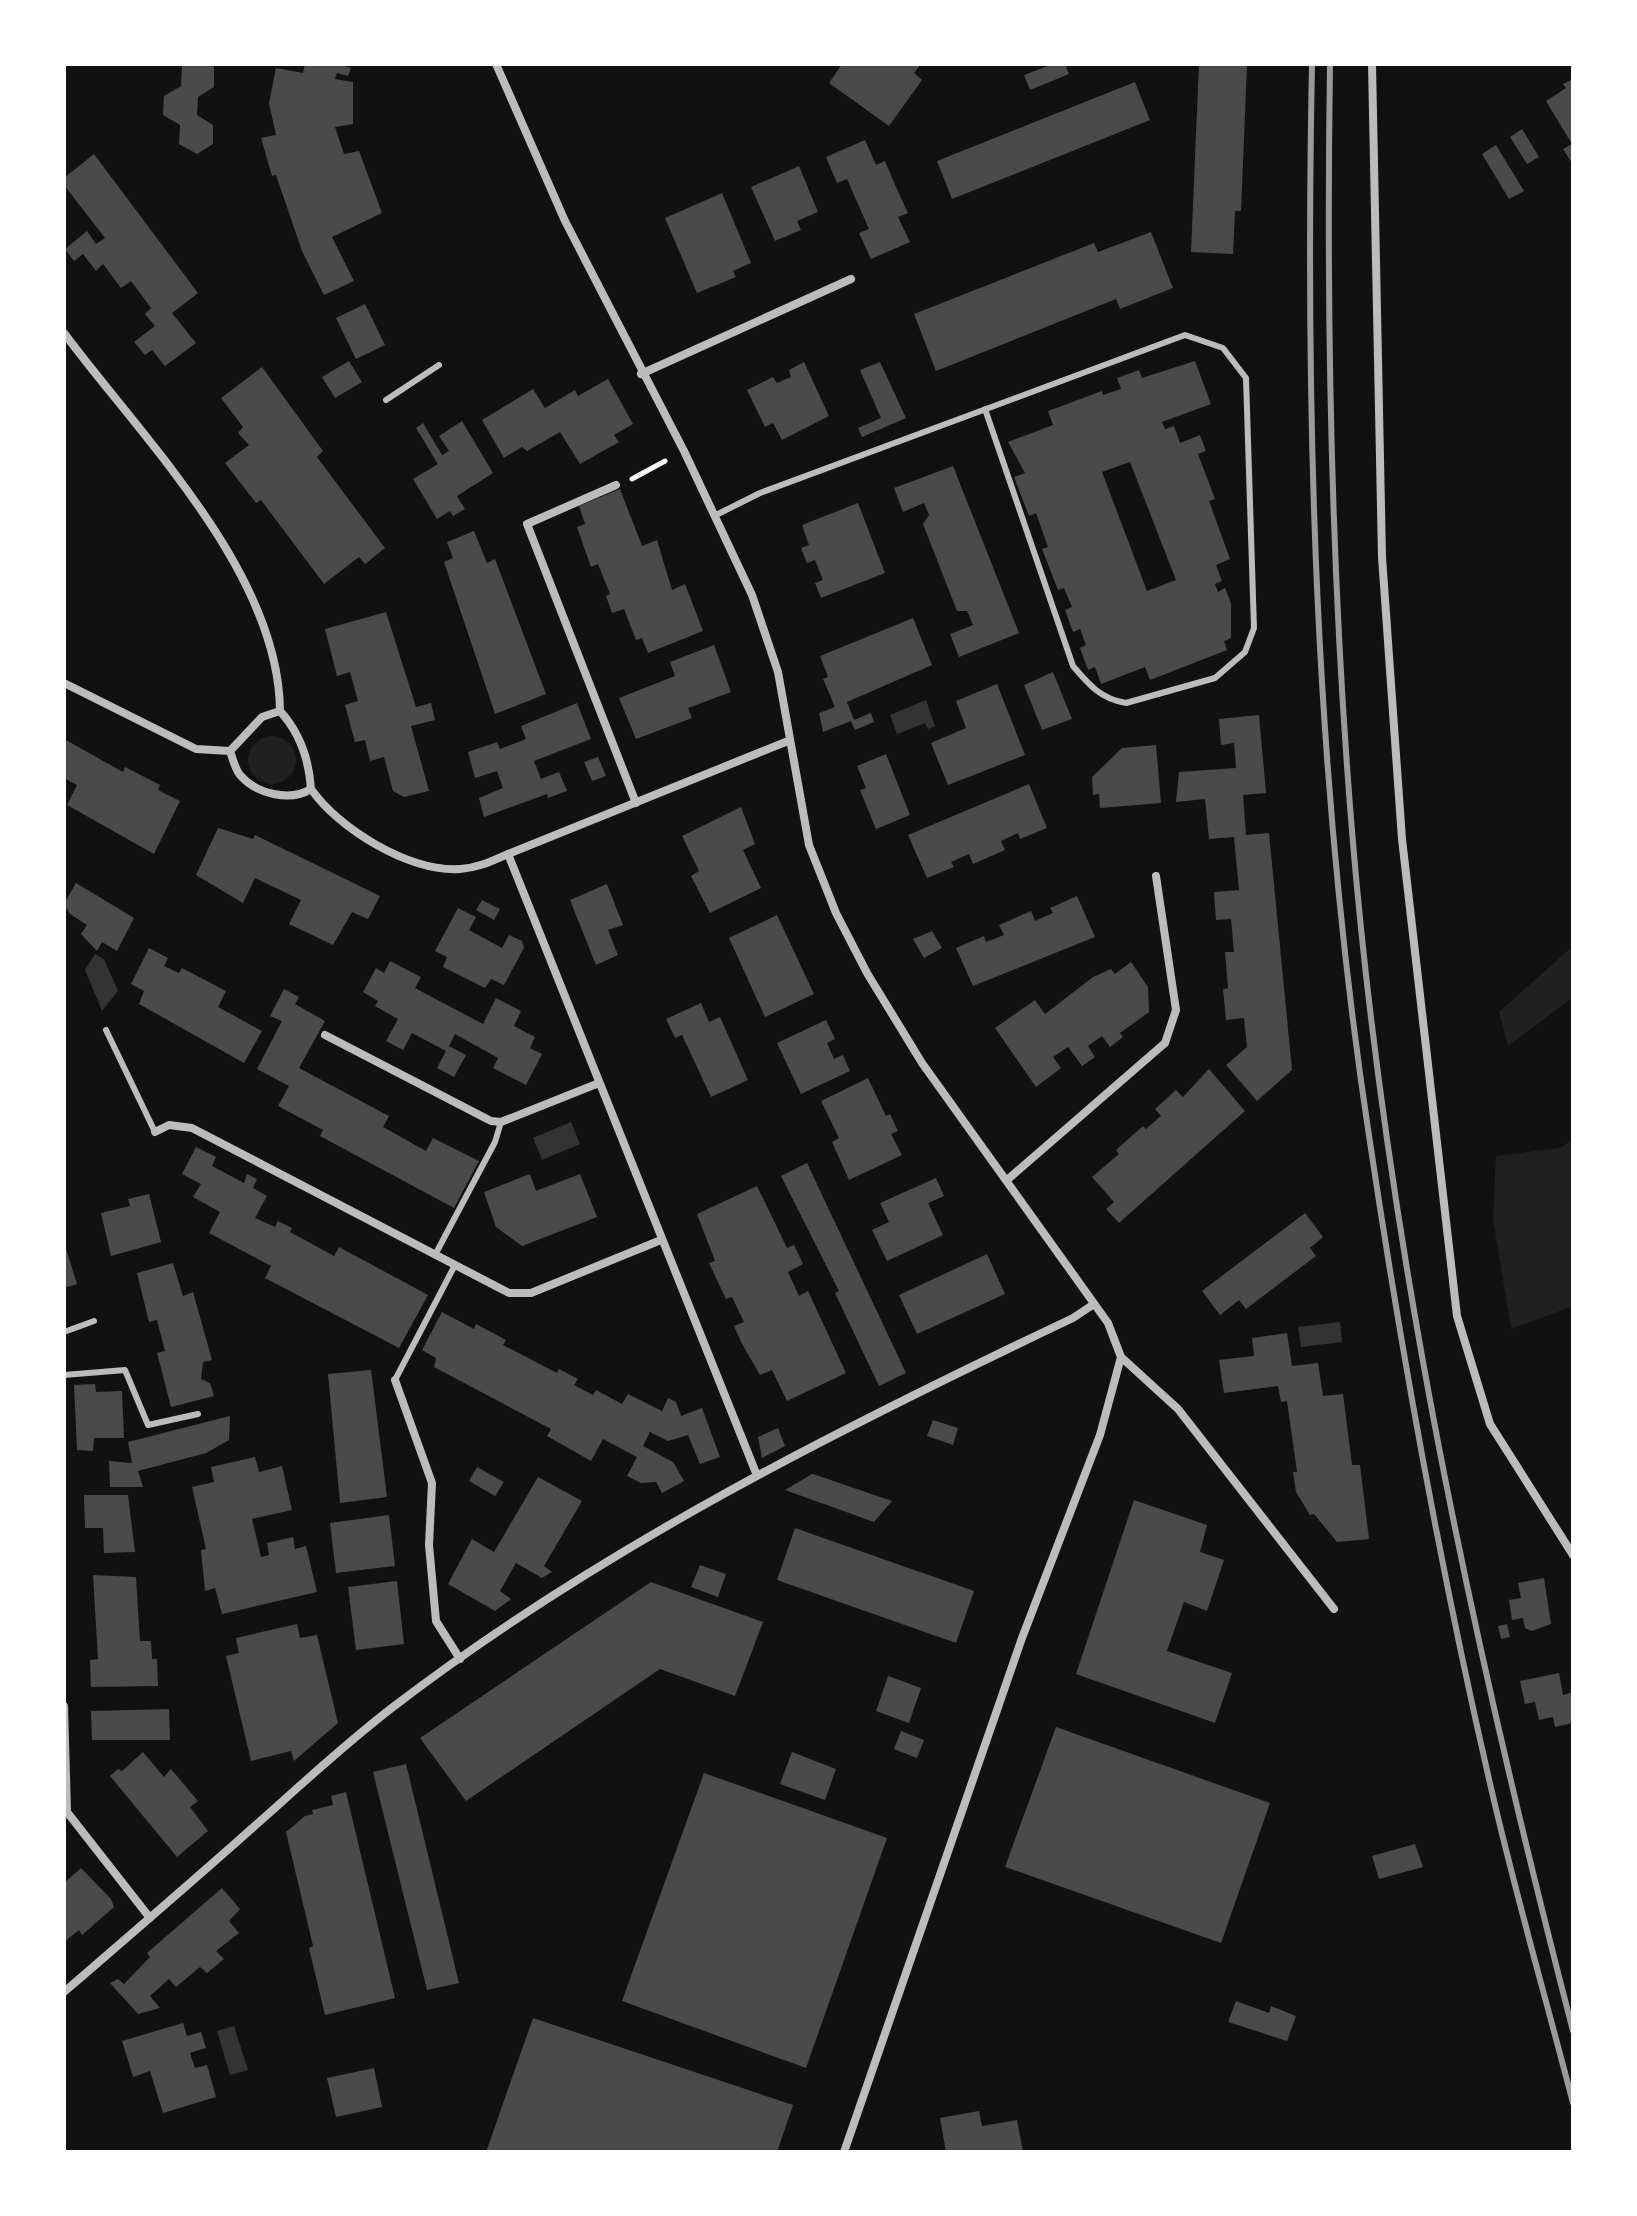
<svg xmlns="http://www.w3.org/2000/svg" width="1637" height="2216" font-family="Cabin,sans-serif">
<rect width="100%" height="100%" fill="#111"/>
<path fill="#202020" d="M248 760a24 24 0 1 1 48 0a24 24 0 1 1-48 0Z
M1573 946V997L1508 1046 1499 1012Z
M1573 1139V1306L1511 1329 1493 1219 1496 1156 1560 1148Z"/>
<path fill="#333" d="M926 700 935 726 928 729 925 723 897 734 890 715Z
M95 954 104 959 118 991 102 1011 85 970Z
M571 1122 580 1144 542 1160 533 1138Z
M1340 1322 1342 1342 1301 1347 1298 1327Z
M234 2026 248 2070 230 2075 217 2031Z"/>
<path fill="#4a4a4a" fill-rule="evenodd" d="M210 64 214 67V87L198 97 197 115 213 125V144L197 154 179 144 180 125 163 115 164 96 181 86 182 65Z
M305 64H339L351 68 348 76 337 73 335 79 353 82V124L335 127 344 154 359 151 382 213 332 237 354 281 324 295 302 251 276 175 272 176 261 138 276 135 269 103 276 68 303 73Z
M842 64H921L914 73 922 80 889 126 829 83Z
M1053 64H1073L1066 67 1069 74 1030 90 1024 75Z
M1199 64H1247L1241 211H1235L1233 254 1191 252Z
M1571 80 1573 84V165L1563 149 1572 144 1546 101 1566 88 1563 84Z
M1135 82 1150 120 952 199 937 161Z
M1522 129 1539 157 1527 164 1510 137Z
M865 140 876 165 885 161 896 187 908 213 898 217 910 242 871 259 859 233 869 229 847 179 837 183 826 157Z
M1496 145 1524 191 1509 199 1482 154Z
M94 154 198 293 172 313 196 343 165 366 152 350 145 355 134 342 155 326 145 314 151 308 131 281 121 288 103 264 96 271 83 254 74 261 65 249 87 231 96 244 105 238 64 185V178Z
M799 166 818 212 797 221 801 230 775 241 751 187Z
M722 193 751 263 733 271 736 277 697 293 665 218Z
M1151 232 1173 288 1120 309 1116 299 936 371 914 314 1094 243 1098 252Z
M365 304 385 345 356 359 336 318Z
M349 361 362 382 335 398 322 377Z
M1195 361 1211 404 1162 422 1165 429 1174 426 1180 443 1200 435 1206 451 1198 454 1215 499 1209 501 1230 559 1216 565 1222 581 1215 584 1218 592 1225 588 1231 603V638L1224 641 1227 650 1150 680 1145 667 1101 684 1095 667 1088 670 1080 648 1086 645 1080 629 1073 632 1065 610 1072 607 1064 588 1058 590 1042 549 1048 547 1036 513 1029 516 1014 477 1025 473 1008 442 1053 425 1048 411 1102 391 1103 395 1121 389 1117 378 1139 370 1142 378ZM1130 462 1176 580 1147 591 1102 472Z
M804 362 829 416 782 440 773 423 765 427 747 390 773 377 777 383 791 377 789 370Z
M880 362 906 418 862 437 858 428 881 418 860 370Z
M262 367 323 451 317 457 385 548 365 564 359 557 324 584 261 500 256 503 225 463 249 445 238 433 243 427 221 398Z
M608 379 633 424 614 435 619 442 580 464 560 432 527 451 522 447 504 458 482 420 533 389 545 408 575 390 578 396Z
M462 421 493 473 457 496 465 509 453 516 450 511 437 519 413 479 438 464 416 428 423 423 442 455 449 451 439 436Z
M953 466 1019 633 959 657 950 634 973 625 967 611H957L923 524 929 515 924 503 903 512 894 488Z
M620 489 642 546 657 540 672 590 685 584 703 631 648 653 642 638 636 640 624 609 612 613 606 596 610 594 598 564 591 567 577 527 585 524 579 506Z
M858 503 885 573 821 598 815 583 823 580 815 560 807 563 801 548 809 545 802 525Z
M474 531 487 563 495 559 546 694 495 714 444 562 453 558 447 542Z
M386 612 416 707 431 703 435 720 411 726 429 791 404 797 393 791 384 757 370 761 365 740 355 742 345 705 358 701 350 672 337 676 325 629Z
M913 618 932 665 847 702 854 720 871 713 874 722 855 730 851 721 823 732 819 713 835 707 823 679 828 677 820 656Z
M714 645 731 692 688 708 692 718 636 739 619 698 675 676 670 662Z
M1053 672 1072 719 1042 730 1024 685Z
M997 684 1025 755 948 785 931 743 966 728 956 701Z
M577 703 591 739 534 761 541 779 559 772 567 791 548 798 547 794 484 817 479 798 503 788 497 771 475 778 468 752 497 742 500 749 526 739 521 726Z
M1259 715 1266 793 1243 795 1246 835 1269 833 1292 1070 1257 1101 1226 1065 1247 1047 1244 1018 1226 1020 1223 989 1228 988 1225 952H1234L1231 919 1216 920 1214 892 1239 890 1234 837 1209 839 1205 799 1176 802 1179 772 1236 768 1234 743 1221 745 1219 719Z
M64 739 123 772 125 767 160 785 158 790 180 801 154 854 67 805 77 785 64 778Z
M1156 745 1161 803 1100 808 1099 794 1093 795 1092 777 1122 748Z
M886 754 910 815 876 829 860 790 866 788 857 766Z
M598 757 606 776 592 781 584 762Z
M1029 784 1047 828 1020 839 1018 833 1001 841 1005 850 973 864 969 854 951 862 954 867 927 878 908 835Z
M741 807 755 844 743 850 761 888 710 913 691 876 699 871 682 836Z
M218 828 253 839 255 835 380 896 368 919 352 912 333 945 289 924 301 900 255 878 243 903 196 875Z
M76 883 134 918 117 951 102 942 97 951 81 934 87 925 70 914 64 904Z
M607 884 623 925 608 930 618 955 596 965 570 900Z
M1077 896 1095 937 973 986 956 948 984 936 986 942 1004 935 999 925 1031 911 1035 921 1053 913 1050 908Z
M482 900 500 909 494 920 476 910Z
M458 908 476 917 469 930 502 948 509 935 522 941 524 948 504 985 491 979 485 988 443 967 447 957 435 951Z
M777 915 814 994 765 1017 729 938Z
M932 931 942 948 924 958 913 939Z
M149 948 168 958 164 966 179 973 182 968 226 991 218 1007 262 1031 244 1063 139 1004 144 991 131 984Z
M390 961 421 977 415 988 483 1024 496 998 521 1011 514 1026 535 1037 530 1048 542 1054 526 1085 493 1068 498 1058 455 1034 449 1046 466 1055 454 1077 437 1068 446 1051 412 1033 403 1050 386 1041 398 1019 375 1006 378 1001 363 992 376 968 384 973Z
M1131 962 1148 987 1149 1012 1120 1033 1123 1037 1110 1047 1102 1036 1088 1046 1095 1057 1082 1066 1068 1047 1053 1057 1061 1068 1036 1087 995 1028 1035 1000 1045 1014 1093 977 1111 969 1115 974Z
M284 989 299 997 295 1004 325 1021 299 1068 389 1116 383 1127 426 1151 433 1138 479 1161 454 1208 320 1136 323 1130 278 1106 289 1086 257 1069 282 1021 270 1016Z
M701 1003 709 1022 720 1017 748 1080 711 1097 682 1035 675 1038 666 1019Z
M826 1020 835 1039 827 1043 834 1059 843 1055 850 1071 801 1094 777 1043Z
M1209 1069 1245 1111 1119 1223 1106 1209 1114 1202 1092 1177 1119 1154 1116 1150 1143 1126 1146 1129 1161 1116 1155 1109 1176 1090 1183 1097Z
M868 1078 886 1116 890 1114 898 1131 891 1134 902 1155 849 1180 832 1142 839 1138 821 1101Z
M196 1147 216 1157 212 1166 244 1183 247 1174 257 1179 253 1188 267 1196 255 1218 275 1227 278 1221 292 1228 290 1232 334 1256 339 1247 428 1295 399 1348 265 1278 271 1266 209 1233 220 1212 193 1197 201 1184 182 1174Z
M807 1163 906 1373 879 1386 835 1293 839 1291 781 1176Z
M530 1174 536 1191 580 1174 597 1217 522 1246 496 1227 484 1192Z
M936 1178 944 1196 928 1203 943 1235 887 1261 872 1230 889 1222 880 1203Z
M757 1186 787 1248 794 1245 803 1264 788 1272 799 1296 808 1291 846 1373 787 1401 772 1370 760 1375 742 1344 734 1326 744 1322 732 1297 726 1299 709 1263 715 1261 697 1214Z
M149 1194 161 1242 111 1256 101 1213 130 1206 128 1199Z
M1305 1213 1323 1237 1310 1248 1316 1256 1246 1309 1239 1300 1220 1315 1202 1291Z
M64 1242 77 1284 64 1288Z
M987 1254 1005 1294 917 1334 899 1295Z
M173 1263 183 1296 193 1292 212 1360 203 1362 201 1379 210 1383 214 1396 171 1407 157 1353 165 1351 157 1320 149 1322 137 1273Z
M442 1312 474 1329 476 1324 506 1340 503 1345 557 1373 559 1369 578 1379 574 1385 593 1395 596 1390 622 1404 628 1394 662 1411 668 1398 676 1402 681 1416 702 1408 720 1457 700 1464 688 1435 668 1441 650 1432 643 1446 673 1462 684 1481 662 1493 656 1482 641 1483 627 1476 637 1457 603 1439 591 1461 547 1436 551 1429 434 1367 436 1358 422 1350Z
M1287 1333 1292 1366 1318 1363 1323 1396 1343 1394 1352 1465H1360L1369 1539 1337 1542 1314 1514 1310 1515 1296 1492 1293 1472H1297L1287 1401 1281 1402 1278 1386 1224 1393 1219 1360 1254 1356 1252 1338Z
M371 1370 387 1497 340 1503 328 1374Z
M95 1384 96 1392 122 1391 124 1438H94L93 1451 77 1450 74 1385Z
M230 1416 229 1440 206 1453 138 1471 143 1487H110L109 1461 132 1463 128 1442Z
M933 1420 958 1428 953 1445 927 1436Z
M778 1428 785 1446 762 1458 758 1437Z
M255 1457 259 1472 282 1466 292 1510 252 1519 261 1557 269 1555 267 1543 293 1537 295 1549 306 1546 317 1592 222 1614 215 1588 205 1591 201 1550 206 1549 192 1487 214 1482 211 1467Z
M477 1467 504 1482 495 1496 469 1481Z
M812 1474H813L892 1501 874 1522 785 1490Z
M538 1477 582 1501 544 1566 552 1572 542 1578 516 1563 500 1591 511 1599 495 1611 448 1584 472 1539 494 1552Z
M84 1495H128L135 1552 104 1553 103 1528H85Z
M1134 1500 1207 1525 1200 1552 1224 1560 1207 1611 1184 1602 1167 1651 1232 1673 1215 1723 1076 1674Z
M389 1515 395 1566 336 1573 330 1523Z
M795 1528 974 1591 956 1643 777 1580Z
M700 1565 726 1574 718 1597 691 1587Z
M93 1575 136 1577 140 1641H151L152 1659H157L158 1686 91 1687 90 1660 98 1659Z
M1544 1578 1551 1624 1532 1631 1525 1628 1523 1618 1512 1620 1509 1600 1521 1598 1518 1583Z
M397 1581 404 1644 356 1650 348 1587Z
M651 1582 763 1622 735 1696 660 1669 466 1801 420 1738Z
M297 1624 300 1638 317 1635 338 1723 294 1761 291 1751 251 1761 226 1656 239 1653 236 1638Z
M1507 1624 1510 1637 1501 1639 1498 1626Z
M1559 1673 1563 1695 1573 1692V1723L1555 1727 1553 1717 1539 1720 1535 1702 1525 1704 1520 1681Z
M888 1676 921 1688 909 1723 876 1711Z
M169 1709 170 1740H92L91 1711Z
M1056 1727 1270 1803 1221 1943 1005 1867Z
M901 1731 924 1740 917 1758 894 1749Z
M143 1752 164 1777 171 1769 198 1801 190 1807 208 1831 177 1857 110 1776 118 1769 122 1771Z
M792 1752 836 1769 825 1800 780 1784Z
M406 1764 459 1983 427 1990 373 1772Z
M704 1773 887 1838 806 2068 622 2001Z
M346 1792 395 1998 325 2015 309 1948 313 1946 286 1832 305 1816 313 1814 312 1810 333 1805 331 1796Z
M1415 1844 1423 1867 1379 1879 1372 1856Z
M81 1868 111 1899 114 1907 82 1935 79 1930 64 1942V1883Z
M222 1888 240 1909 229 1921 239 1933 216 1951 224 1959 207 1973 200 1967 176 1987 169 1979 150 1996 160 2008 138 2014 110 1983 118 1979 124 1984 150 1957 147 1953Z
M1236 2001 1269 2013 1271 2006 1296 2016 1287 2041 1228 2022Z
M533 2018 793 2105 777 2152H486Z
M183 2023 187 2036 201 2032 206 2048 190 2053 195 2068 207 2065 216 2097 163 2113 150 2071 133 2077 122 2041Z
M374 2068 382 2107 336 2117 327 2078Z
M979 2111 982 2126 1017 2120 1023 2152H946L940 2118Z"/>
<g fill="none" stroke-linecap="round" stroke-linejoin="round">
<path stroke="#f5f5f5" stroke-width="5" d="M632 479 665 461"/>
<path stroke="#bcbcbc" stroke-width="6" d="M386 400 439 365
M714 516 760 493 1185 335 1223 348 1246 378 1254 628 1245 652 1215 678 1126 703C1101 699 1089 685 1073 666L985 409
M106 1030 155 1132
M435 1255 495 1142 501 1122
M64 1332 94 1321
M64 1375 125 1370 148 1425 198 1414
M395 1380 455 1265"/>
<path stroke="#bcbcbc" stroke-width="8" d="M496 64 565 221 684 451 752 595 778 672 809 845 836 913 867 973 922 1063 1108 1323 1121 1357 1178 1409 1334 1609
M1372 64 1382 557 1402 839 1457 1316 1490 1424 1573 1555
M64 333C142 438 279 573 280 711 300 733 309 759 311 789 290 802 256 794 240 775 235 769 233 759 230 751L262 717 280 711
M641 374 851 279
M616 485 527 524 636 803
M64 683 196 749 230 751
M311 789C339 829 409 872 460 869 478 868 492 861 508 854
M325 1035 491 1121 501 1122 599 1083
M155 1132 169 1125 192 1128 509 1293H531L661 1240
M1007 1180 1165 1043 1176 1010 1156 876
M395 1380 432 1483 429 1545 436 1621 460 1659
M756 1473 508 854 788 741
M64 1706 67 1812 150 1918
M64 1992C129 1936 194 1880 258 1823 302 1784 346 1743 393 1707 602 1547 837 1430 1073 1318L1094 1304
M844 2152 1022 1638 1100 1435 1121 1357"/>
<path stroke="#9a9a9a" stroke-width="6" d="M1312 64C1305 420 1315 777 1368 1129 1401 1351 1441 1573 1492 1792 1516 1896 1546 1999 1573 2103
M1330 64C1326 324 1331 583 1353 843 1387 1244 1472 1642 1573 2031"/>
</g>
<rect width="1637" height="2216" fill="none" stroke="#ffffff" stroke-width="132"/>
</svg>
